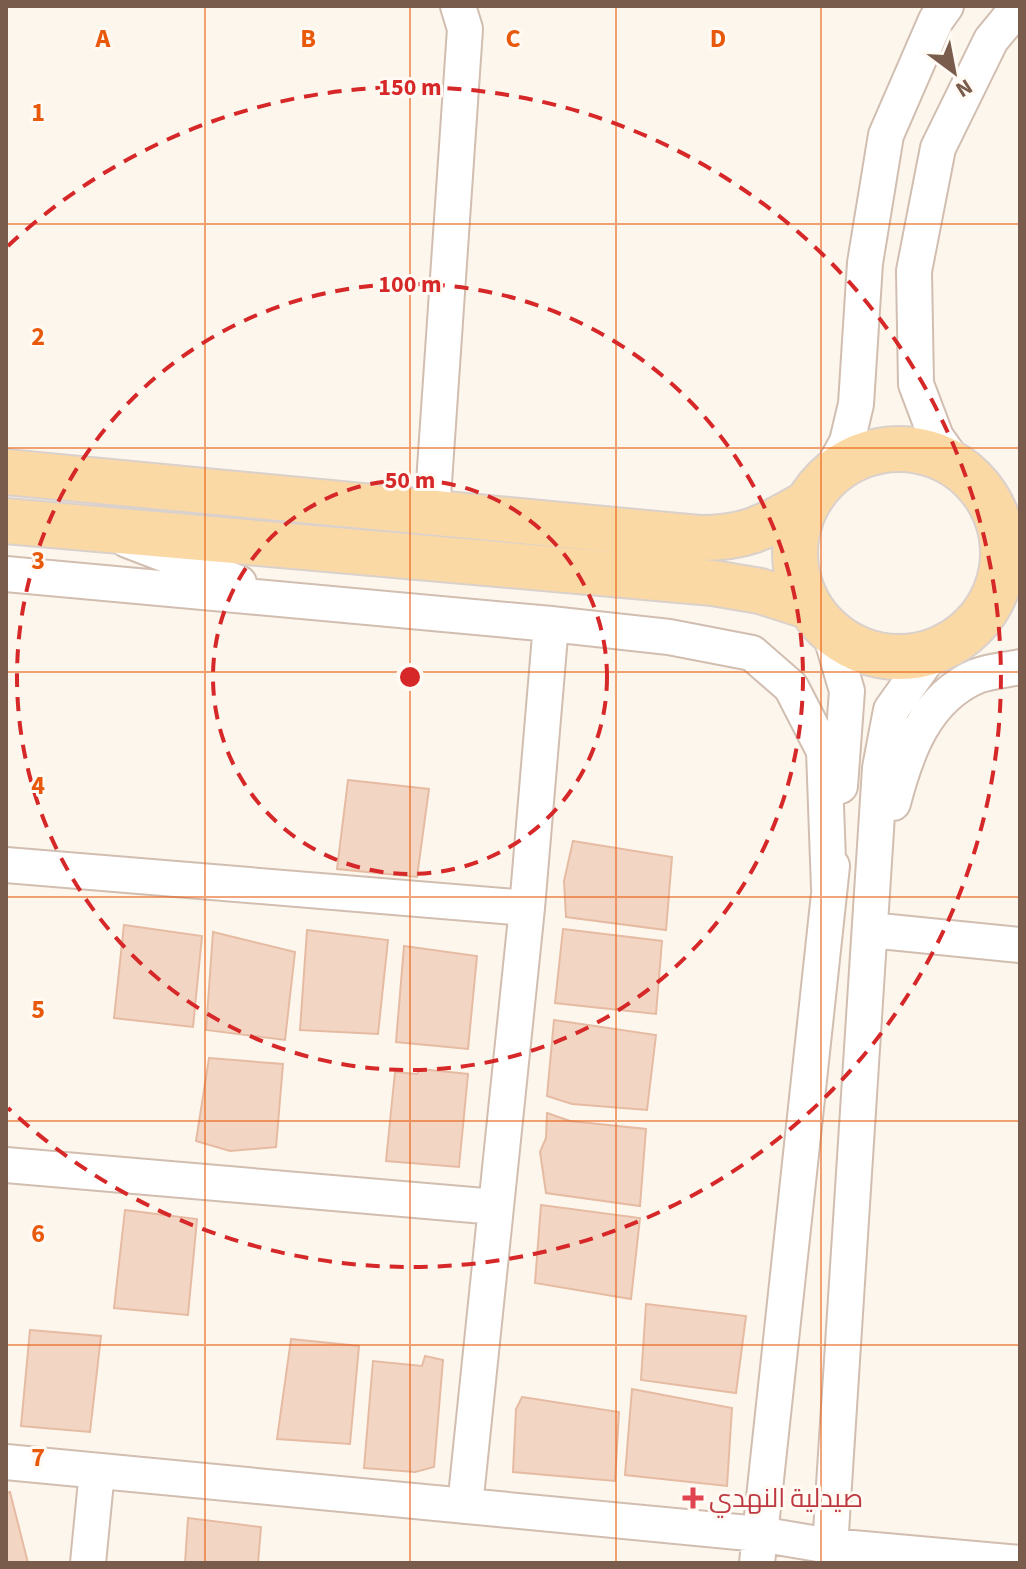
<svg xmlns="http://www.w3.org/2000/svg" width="1026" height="1569" font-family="'Source Sans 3',Cairo,sans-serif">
<rect width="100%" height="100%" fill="#fdf6ec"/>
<path fill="#f3d5c3" stroke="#e6bba3" stroke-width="2" d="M348 780 429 789 417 877 337 869Z
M573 841 672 857 666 930 566 917 564 881Z
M124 925 202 936 193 1027 114 1018Z
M563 929 662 941 656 1014 555 1003Z
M307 930 388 940 378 1034 300 1030Z
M213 932 295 952 285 1040 206 1030Z
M404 946 477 956 468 1049 396 1042Z
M554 1020 656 1035 647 1110 572 1104 547 1096Z
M209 1058 283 1064 276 1147 230 1151 196 1141Z
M420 1069 468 1074 459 1167 386 1161 395 1072 417 1074Z
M547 1113 570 1121 646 1129 640 1206 546 1193 540 1152 546 1138Z
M541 1205 640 1218 631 1299 535 1283Z
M125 1210 197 1219 188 1315 114 1308Z
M646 1304 746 1316 736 1393 641 1380Z
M30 1330 101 1336 90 1432 21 1426Z
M291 1339 359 1346 350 1444 277 1439Z
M425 1356 443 1360 434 1467 415 1472 364 1468 373 1361 422 1366Z
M632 1389 732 1408 727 1486 625 1475Z
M522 1397 619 1412 615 1481 513 1472 516 1409Z
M10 1492 28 1563H6V1493Z
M188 1518 261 1527 258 1563H185Z"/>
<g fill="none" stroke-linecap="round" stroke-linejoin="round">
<defs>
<path id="minor" d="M955 464 936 437 916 384 914 271 938 148 991 40 1019 6
M829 475 847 442 856 404 865 263 886 135 936 20 946 6
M432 512 465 29 458 6
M127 540 239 583
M6 574 551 624 669 637 752 653 791 687 824 751 829 888
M830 633 847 691 840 786
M893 803C906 753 925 698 977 676 990 671 1006 670 1020 667
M6 865 527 908
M870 930 1020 945
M6 1165 496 1207
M6 1462 759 1534 830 1546 1020 1563
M465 1506 527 908 551 624
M88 1563 97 1471
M757 1563 832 866
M829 1563 880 768 891 710 931 654"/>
<path id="major" d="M795 553a104 104 0 1 1 208 0a104 104 0 1 1-208 0Z
M6 472 699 538C748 538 765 527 807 503
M6 521 713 583 760 591 807 606"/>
</defs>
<use href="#minor" stroke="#d1beb0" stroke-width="38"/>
<use href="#major" stroke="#dad1cd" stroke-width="48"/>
<use href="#minor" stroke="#fff" stroke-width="34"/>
<use href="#major" stroke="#fbd9a5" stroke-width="44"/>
</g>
<path fill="none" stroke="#e8590c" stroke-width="2" stroke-opacity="0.55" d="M205 6V1563M410 6V1563M616 6V1563M821 6V1563M6 224H1020M6 448H1020M6 672H1020M6 897H1020M6 1121H1020M6 1345H1020"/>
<g fill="none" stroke="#d62828" stroke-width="4" stroke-dasharray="14 10">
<circle cx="410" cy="677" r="197"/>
<circle cx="410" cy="677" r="393"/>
<path d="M8 246A590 590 0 1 1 8 1108"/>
</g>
<path fill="#e0444e" stroke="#fffaf3" stroke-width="3" d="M689 1486h8v8h8v8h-8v8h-8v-8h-8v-8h8z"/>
<g text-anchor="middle" stroke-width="6" stroke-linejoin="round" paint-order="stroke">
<g font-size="26" fill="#be3a42" stroke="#fffaf3" text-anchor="start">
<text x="709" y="1507">صيدلية النهدي</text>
</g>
</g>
<g font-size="26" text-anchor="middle" font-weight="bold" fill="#e8590c" stroke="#fffaf3" stroke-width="6" stroke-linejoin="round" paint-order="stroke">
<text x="103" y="47">A</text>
<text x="308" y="47">B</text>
<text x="513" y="47">C</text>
<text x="718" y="47">D</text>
<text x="38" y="121">1</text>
<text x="38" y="345">2</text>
<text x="38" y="569">3</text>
<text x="38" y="794">4</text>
<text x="38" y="1018">5</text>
<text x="38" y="1242">6</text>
<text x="38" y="1466">7</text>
</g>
<circle cx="410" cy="677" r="12" fill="#d62828" stroke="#fffaf3" stroke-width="4"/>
<g font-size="24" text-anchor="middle" font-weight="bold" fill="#d62828" stroke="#fffaf3" stroke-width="6" stroke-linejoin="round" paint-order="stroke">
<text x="410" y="95">150 m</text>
<text x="410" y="292">100 m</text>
<text x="410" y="488">50 m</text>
</g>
<rect width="1026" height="1569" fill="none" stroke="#7a5c4d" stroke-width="16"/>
<g transform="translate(954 72) rotate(148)" stroke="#fffaf3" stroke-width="6" paint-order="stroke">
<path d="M0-6L14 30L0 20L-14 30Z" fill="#7a5c4d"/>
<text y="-12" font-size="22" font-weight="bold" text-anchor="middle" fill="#7a5c4d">N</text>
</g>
</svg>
